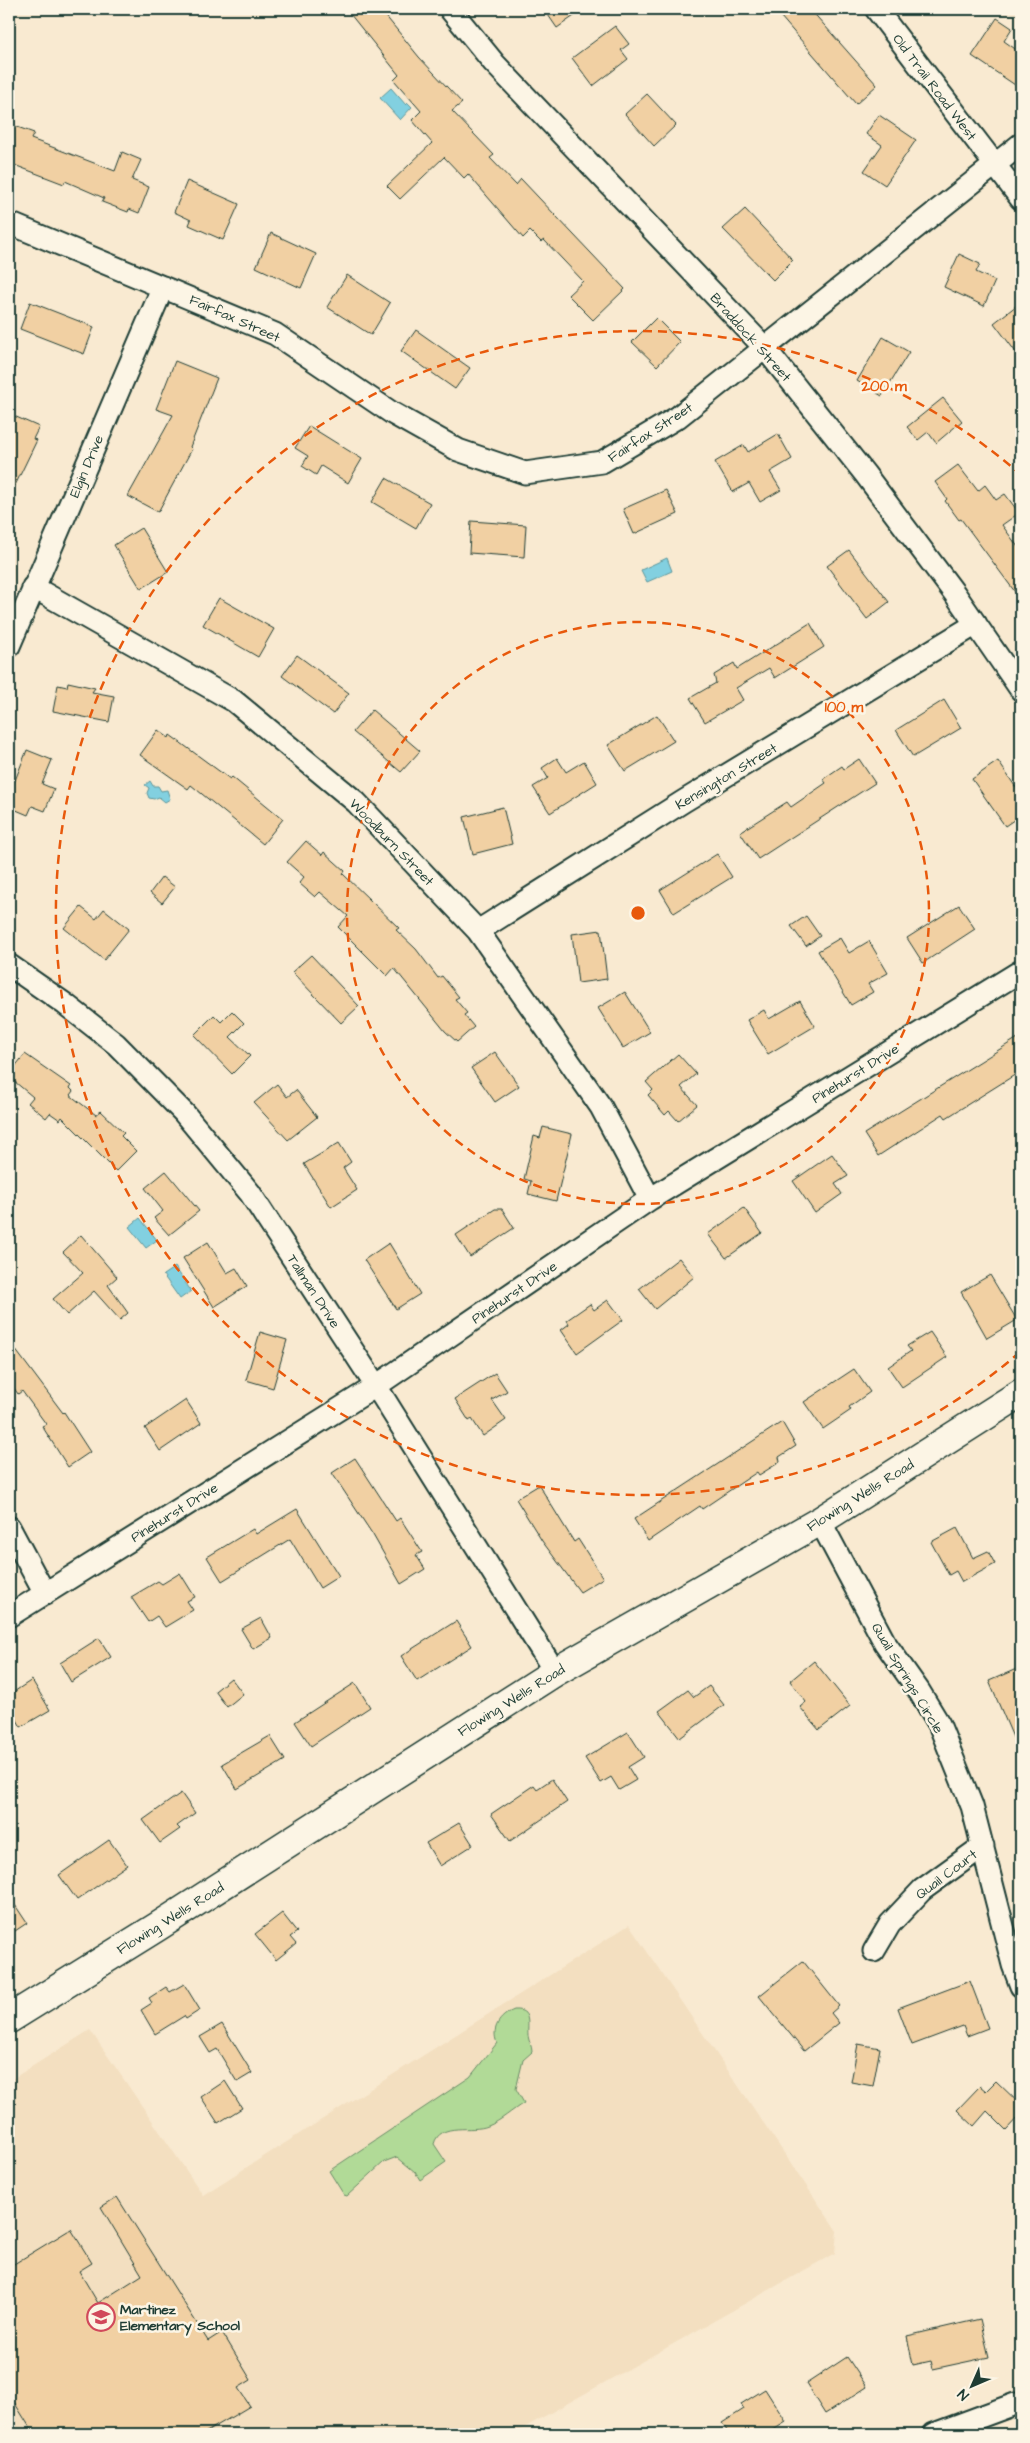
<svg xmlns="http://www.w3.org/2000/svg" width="1030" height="2443" font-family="'Architects Daughter',sans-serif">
<rect width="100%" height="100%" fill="#f9ead1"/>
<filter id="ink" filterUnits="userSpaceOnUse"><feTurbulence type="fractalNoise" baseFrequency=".02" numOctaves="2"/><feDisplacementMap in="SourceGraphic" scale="10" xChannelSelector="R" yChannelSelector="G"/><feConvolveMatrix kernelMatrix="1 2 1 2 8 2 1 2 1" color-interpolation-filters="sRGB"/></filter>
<g filter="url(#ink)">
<path fill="#f3dfc0" d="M629 1925 837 2231 835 2253 513 2434H9V2081L90 2030 203 2195Z"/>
<path fill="#b1da97" stroke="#688c66" d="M514 2010C532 2009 527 2024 528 2036 529 2042 532 2046 532 2052L523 2060 516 2089 524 2103C512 2110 501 2121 488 2126 472 2133 440 2121 434 2144L446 2162 420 2180 415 2172 397 2157 384 2162 347 2196 344 2195 329 2171 470 2077 497 2043C491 2029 499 2016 514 2010Z"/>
<path fill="#82d0e0" stroke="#5a959b" d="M391 88 406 105 408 103 412 107 400 120 380 98Z
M667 558 672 571 647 582 641 570Z
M150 781 153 786H158L161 791 167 790 170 799 165 802 159 797 154 799 149 798 147 793 149 788 145 785Z
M140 1218 157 1240 146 1248 129 1227Z
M175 1267 191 1291 180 1299 163 1275Z"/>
<path fill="#f1d0a3" stroke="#1f3d34" d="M346 9H380L419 57 462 103 452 111 494 155 490 158 516 185 521 179 625 289 593 320 568 295 583 281 544 240 541 242 530 231 523 238 468 174 464 178 444 157 400 199 387 186 432 143 412 120 421 111 394 80 399 75Z
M544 9H584L557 28Z
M774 9H810L877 85 856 104Z
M997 18 1012 28 1004 41 1021 53V89L972 56Z
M615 26 629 44 621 50 628 59 593 86 572 58Z
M647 94 676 125 654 146 625 114Z
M879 115 916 140 885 185 864 171 882 145 866 134Z
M9 124 34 133 31 139 115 171 122 152 141 160 132 180 149 187 139 213 129 209 128 212 102 202 104 198 65 181 64 184 9 163Z
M187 181 239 204 223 240 189 225 191 220 174 212Z
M745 209 793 260 773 280 723 229Z
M271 233 316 254 301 288 256 267Z
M959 254 980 264 976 272 995 281 984 306 944 287Z
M347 275 390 303 371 335 327 307Z
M30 302 94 327 84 354 20 329Z
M1021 302V359L994 323Z
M656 318 680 342 657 366 632 342Z
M416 330 470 368 455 389 401 351Z
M883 337 909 352 882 396 857 381Z
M175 361 217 378 190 447 192 449 158 512 128 496 173 415 156 409Z
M943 398 962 421 936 443 928 432 918 440 907 427Z
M14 416 39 427 33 439 37 440 9 498V427Z
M309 426 362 459 348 483 321 466 316 475 302 466 308 456 295 448Z
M778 434 792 459 770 472 781 490 760 502 749 483 733 492 715 462 744 445 748 452Z
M958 465 978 491 985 485 996 500 1005 494 1019 513 1002 525 1021 551V600L961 519 959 520 945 501 947 499 935 482Z
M386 478 430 503 416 528 372 502Z
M666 490 678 514 634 534 623 509Z
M471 521 526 525 524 557 469 553Z
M141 528 168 572 141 589 114 545Z
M849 550 889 602 867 619 827 566Z
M219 598 274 629 258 657 203 625Z
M810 623 824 647 775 678 769 668 736 688 743 700 705 722 690 698 716 683 714 675 734 663 737 669Z
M297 655 349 693 333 714 282 676Z
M68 682 95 688 92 692 114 696 109 722 53 711 58 685 67 687Z
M944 700 961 728 913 757 896 730Z
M372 710 420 751 401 772 353 732Z
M657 715 674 741 625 771 608 745Z
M158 730 169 738 170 735 230 779 232 777 283 819 263 844 191 785 188 789 140 755Z
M27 750 52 760 42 784 54 789 45 811 32 806 28 815 9 807V788H12Z
M557 758 566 772 584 761 597 783 550 813 533 787 548 778 542 768Z
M859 759 875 783 758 859 740 832 787 802 791 807 826 783 823 779 842 766 844 769Z
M998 761 1021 795V815L1005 826 972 779Z
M503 807 512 844 473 854 464 817Z
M306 841 322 855 324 852 345 871 343 874 399 928 396 930 416 949 438 978 442 976 459 997 455 999 467 1013 464 1015 474 1027 457 1042 445 1031 394 968 387 976 338 927 348 916 320 892 315 897 299 883 304 877 287 862Z
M717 854 732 877 674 913 660 890Z
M162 877 175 887 162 903 150 893Z
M959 905 975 929 923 963 907 938Z
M81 907 96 919 104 909 129 929 104 960 64 928Z
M806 916 820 936 806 946 791 926Z
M601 930 607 979 578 983 572 934Z
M840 938 849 953 869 941 888 973 868 984 873 992 851 1005 818 951Z
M311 955 359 1006 341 1023 292 972Z
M625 992 650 1032 623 1048 598 1008Z
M800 1001 815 1026 768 1054 747 1020 764 1010 769 1019Z
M232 1011 244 1023 230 1037 250 1056 232 1074 194 1035 214 1015 221 1022Z
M1021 1036V1071L946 1118 943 1114 878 1156 864 1134Z
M495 1052 519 1086 495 1102 471 1068Z
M25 1054 71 1086 70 1088 73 1091 70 1095 96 1115 101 1111 124 1133 121 1136 136 1151 116 1171 62 1117 60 1120 50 1113 46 1118 28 1103 33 1097 9 1077V1074Z
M678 1054 696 1074 681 1087 697 1105 678 1121 669 1111 665 1115 648 1095 653 1090 646 1082Z
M277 1084 287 1097 296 1090 317 1117 288 1140 254 1103Z
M543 1127 572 1134 556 1201 528 1194 531 1181 524 1179 534 1136 540 1138Z
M339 1143 351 1162 343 1168 357 1190 331 1207 304 1164Z
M832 1154 848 1176 835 1184 842 1194 815 1213 793 1181Z
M166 1171 199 1211 169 1235 154 1218 163 1211 145 1188Z
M744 1208 762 1233 726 1258 708 1234Z
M495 1209H502L514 1228 470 1257 456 1235Z
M81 1235 117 1277 108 1285 128 1313 120 1320 94 1291 67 1315 53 1299 83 1273 63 1252Z
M208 1242 227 1273 236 1268 247 1286 214 1307 183 1258Z
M389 1243 420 1294 396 1309 364 1260Z
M679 1258 694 1277 655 1309 639 1289Z
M990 1275 1017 1320 987 1338 961 1292Z
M608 1300 623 1320 577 1353 561 1330 569 1324 567 1320 590 1304 594 1310Z
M260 1332 287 1340 273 1388 246 1380Z
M930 1332 947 1357 902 1387 888 1367 911 1351 907 1346Z
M9 1341 63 1413 64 1412 90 1452 68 1467 42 1426 46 1424 22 1391 18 1394 9 1381Z
M854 1369 870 1392 849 1407 851 1410 823 1429 804 1402Z
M495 1373 507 1391 492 1400 506 1420 483 1436 472 1419 469 1421 455 1399Z
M186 1400 201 1423 160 1451 145 1428Z
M782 1422 796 1446 779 1457 780 1462 759 1475 757 1472 702 1509 700 1506 648 1541 634 1519Z
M355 1458 396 1521 400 1518 422 1552 416 1555 425 1569 401 1584 373 1535 332 1473Z
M539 1485 574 1542 578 1539 603 1578 580 1592 542 1541 516 1499Z
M297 1509 339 1576 320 1588 290 1539 222 1581 207 1557 253 1529 256 1534Z
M957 1528 973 1558 988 1551 995 1564 962 1582 956 1571 949 1575 931 1542Z
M180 1573 195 1597 187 1601 193 1610 165 1627 157 1616 148 1622 131 1597 158 1581 162 1584Z
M261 1618 272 1638 253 1649 241 1629Z
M456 1621 472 1646 417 1681 401 1656Z
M99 1638 111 1657 71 1682 60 1663Z
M814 1661 850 1706 819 1730 800 1707 806 1702 790 1681Z
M1021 1667V1756L989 1681Z
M231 1678 243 1694 227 1707 215 1691Z
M32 1680 50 1710 21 1727 16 1718 9 1722V1695Z
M355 1683 370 1707 311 1746 295 1722Z
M709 1686 724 1705 680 1738 659 1711 688 1690 694 1697Z
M628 1732 644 1757 628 1767 636 1780 619 1790 611 1777 601 1783 585 1758Z
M270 1736 285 1760 237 1789 222 1764Z
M552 1779 567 1802 510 1841 491 1814 534 1785 537 1789Z
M181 1793 195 1813 177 1826 180 1829 160 1843 143 1820Z
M459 1823 473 1845 440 1866 426 1843Z
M109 1840 127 1865 77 1900 59 1875Z
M9 1896 27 1923 9 1935Z
M282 1913 297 1932 290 1937 296 1944 276 1960 255 1934Z
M803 1961 839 2006 831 2013 839 2023 804 2051 759 1996Z
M970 1981 988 2028 967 2036 963 2026 912 2045 898 2008Z
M184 1984 200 2010 186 2019 184 2016 155 2034 141 2010 152 2003 149 1998 166 1987 170 1992Z
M222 2024 252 2073 237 2082 217 2049 210 2053 200 2037Z
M858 2044 880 2048 873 2086 851 2082Z
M225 2081 242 2108 218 2123 201 2097Z
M996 2081 1021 2105V2114L1006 2130 987 2111 974 2126 957 2110 980 2086 986 2091Z
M117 2197 208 2341 222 2332 251 2380 238 2388 250 2406 203 2434H34L9 2394V2267L71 2229 92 2263 79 2271 98 2303 142 2275 101 2207Z
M980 2319 989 2357 933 2369 931 2361 913 2365 907 2336Z
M847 2357 867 2387 825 2414 806 2384Z
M765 2389 786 2422 767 2434H729L722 2423 744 2409 741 2404Z"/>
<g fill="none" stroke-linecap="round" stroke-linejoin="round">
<defs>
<path id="minor" d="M450 9 494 63 764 347 865 474 955 594 1021 690
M876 9 1021 199
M9 223 275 334 392 413 458 450 525 473 602 462 678 417 1021 144
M33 587 234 701 356 802 478 931 601 1107 650 1199
M9 646 163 287
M478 931 684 801 976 624
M9 965 65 1004 116 1044 184 1113 250 1193 376 1386 555 1672
M820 1521 885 1643 919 1691 939 1724 972 1806 1013 1965 1021 1986
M9 1527 45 1594
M9 1616 376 1386 650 1199 1021 971
M874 1951 890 1924 922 1890 983 1846
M934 2434 1015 2404H1021"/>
<path id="secondary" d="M9 2019 157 1927 555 1672 820 1521 1021 1393"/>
</defs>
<use href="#minor" stroke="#1f3d34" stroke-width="25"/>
<use href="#secondary" stroke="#1f3d34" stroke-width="31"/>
<use href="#minor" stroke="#fcf5e5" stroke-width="21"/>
<use href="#secondary" stroke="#fcf5e5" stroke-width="28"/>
</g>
</g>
<g fill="none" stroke="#e8590c" stroke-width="2.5" stroke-dasharray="9 6">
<circle cx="638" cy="913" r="291"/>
<path d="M1020 1352A582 582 0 1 1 1020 474"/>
</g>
<defs>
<symbol id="school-ring" viewBox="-11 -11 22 22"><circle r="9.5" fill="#fcf5e5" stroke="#d1495b" stroke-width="1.5"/><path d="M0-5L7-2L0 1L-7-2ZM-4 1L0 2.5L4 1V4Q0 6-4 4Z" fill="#d1495b"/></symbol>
</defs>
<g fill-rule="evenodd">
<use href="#school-ring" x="85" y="2301" width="32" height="32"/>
</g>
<g text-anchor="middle" stroke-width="5" stroke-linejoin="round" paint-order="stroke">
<g font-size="14" fill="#1f3d34" stroke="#fcf5e5">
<text transform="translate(935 87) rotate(53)" y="5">Old Trail Road West</text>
<text transform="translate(235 318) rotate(24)" y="5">Fairfax Street</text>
<text transform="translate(751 337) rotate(48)" y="5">Braddock Street</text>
<text transform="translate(650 432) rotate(-33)" y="5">Fairfax Street</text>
<text transform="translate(86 466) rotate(-67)" y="5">Elgin Drive</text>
<text transform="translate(726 776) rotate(-31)" y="5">Kensington Street</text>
<text transform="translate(392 842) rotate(46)" y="5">Woodburn Street</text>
<text transform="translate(855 1073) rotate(-32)" y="5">Pinehurst Drive</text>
<text transform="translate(314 1291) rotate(57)" y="5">Tallman Drive</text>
<text transform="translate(514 1292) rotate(-34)" y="5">Pinehurst Drive</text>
<text transform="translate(860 1495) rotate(-32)" y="5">Flowing Wells Road</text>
<text transform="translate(174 1512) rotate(-32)" y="5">Pinehurst Drive</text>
<text transform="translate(908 1678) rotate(59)" y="5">Quail Springs Circle</text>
<text transform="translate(511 1700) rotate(-32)" y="5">Flowing Wells Road</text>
<text transform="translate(946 1874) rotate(-37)" y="5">Quail Court</text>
<text transform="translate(170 1918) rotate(-32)" y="5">Flowing Wells Road</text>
</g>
<g font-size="14" font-weight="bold" fill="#1f3d34" stroke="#fcf5e5" text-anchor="start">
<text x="120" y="2314">Martinez<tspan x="120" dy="16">Elementary School</tspan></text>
</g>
</g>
<circle cx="638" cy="913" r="8" fill="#e8590c" stroke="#fcf5e5" stroke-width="2.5"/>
<g font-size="15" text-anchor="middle" font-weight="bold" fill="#e8590c" stroke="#fcf5e5" stroke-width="5" stroke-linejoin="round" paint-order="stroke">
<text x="884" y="391">200 m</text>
<text x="844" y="712">100 m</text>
</g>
<rect width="1030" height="2443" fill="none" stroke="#fcf5e5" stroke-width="30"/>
<rect x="15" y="15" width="1000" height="2413" fill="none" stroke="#1f3d34" stroke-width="2" filter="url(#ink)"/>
<g transform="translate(972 2386) rotate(225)" stroke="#fcf5e5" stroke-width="4" paint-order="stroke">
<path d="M0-4L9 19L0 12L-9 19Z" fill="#1f3d34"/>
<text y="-8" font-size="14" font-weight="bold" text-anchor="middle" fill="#1f3d34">N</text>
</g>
</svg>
